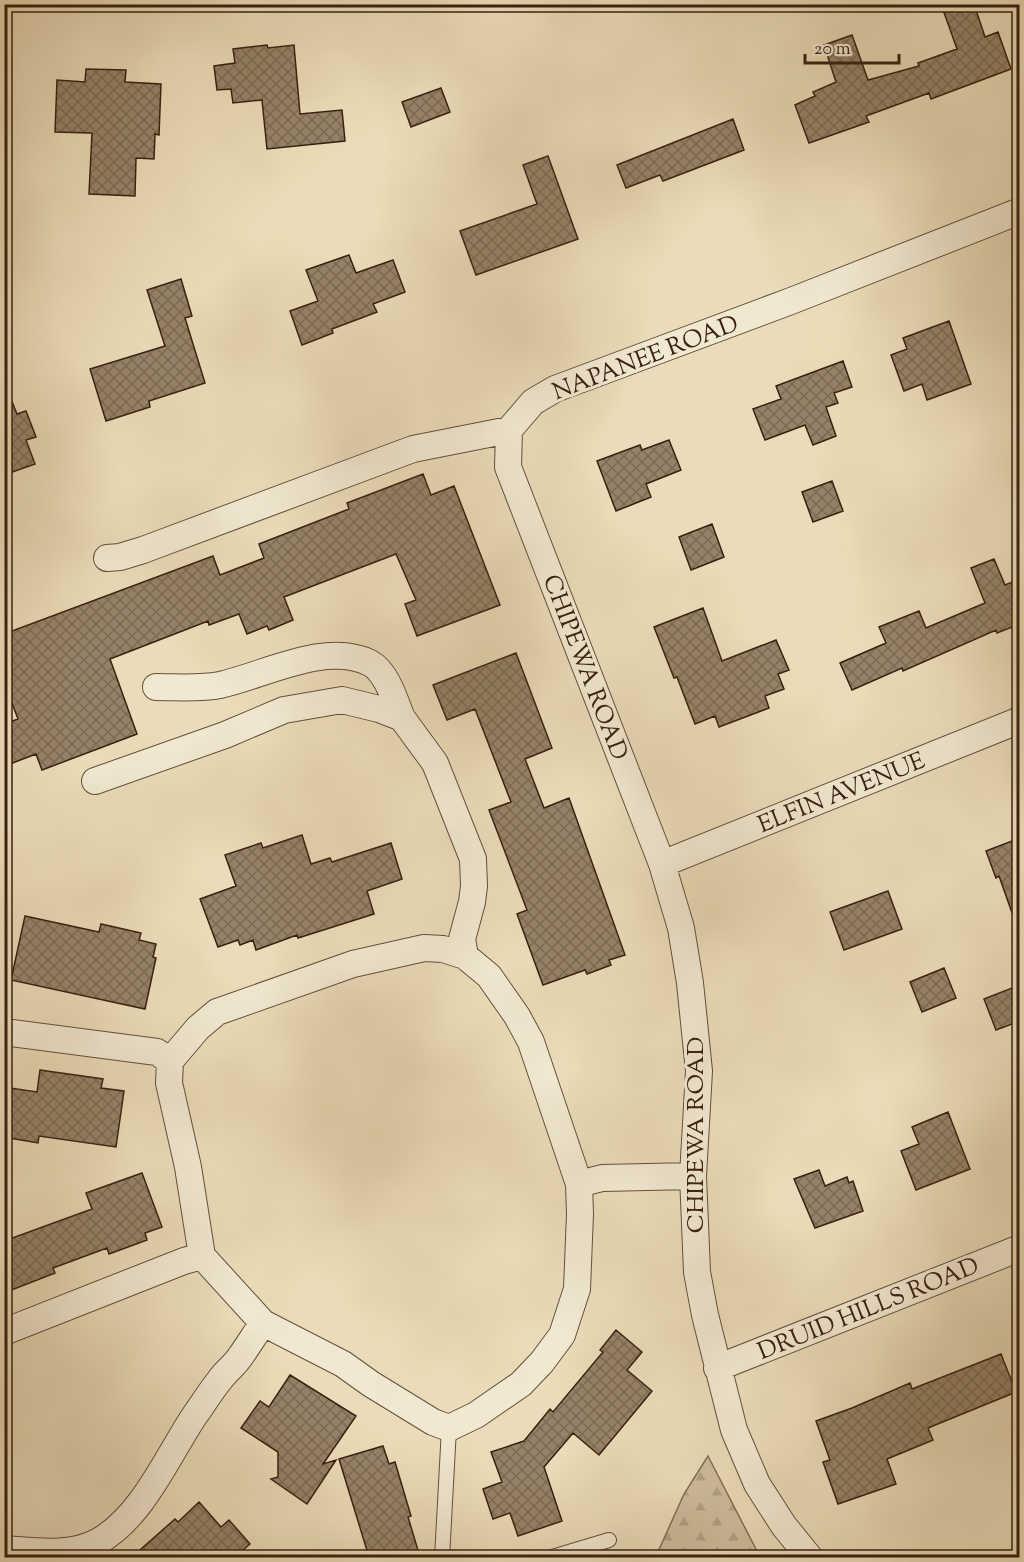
<svg xmlns="http://www.w3.org/2000/svg" width="1024" height="1562" font-family="'Sorts Mill Goudy',serif">
<defs>
<pattern id="forest-firs" width="22" height="20" patternUnits="userSpaceOnUse" patternTransform="scale(1.5)"><rect width="22" height="20" fill="#ccbc9c"/><path d="M5 1l3.5 6h-7zM16 11l3.5 6h-7z" fill="#b0a185"/></pattern>
<pattern id="building-cross-hatch" width="8" height="8" patternUnits="userSpaceOnUse" patternTransform="scale(1.5)"><rect width="8" height="8" fill="#958268"/><path d="M0 0l8 8M0 8l8-8" fill="none" stroke="#7b6a54"/></pattern>
</defs>
<rect width="100%" height="100%" fill="#eadcb8"/>
<filter id="stains"><feTurbulence type="fractalNoise" baseFrequency=".00333" numOctaves="4"/><feColorMatrix values="0 0 0 0 .2 0 0 0 0 .09 0 0 0 0 .02 0 0 0 .5 -.17"/></filter>
<radialGradient id="worn" r=".72"><stop offset=".6" stop-color="#630" stop-opacity="0"/><stop offset="1" stop-color="#630" stop-opacity=".3"/></radialGradient>
<path fill="url(#forest-firs)" stroke="#826e57" stroke-width="1.5" d="M708 1456 760 1557H644L657 1554 684 1494Z"/>
<path fill="url(#building-cross-hatch)" stroke="#382012" stroke-width="1.5" d="M941 4H974L985 37 998 32 1011 69 931 99 929 93 866 116 869 122 809 143 795 105 815 96 813 92 836 82 824 45 852 35 868 80 919 66 918 63 957 49Z
M267 45 268 48 294 45 300 114 342 110 345 141 267 149 262 100 233 103 231 89 217 90 214 66 235 63 233 49Z
M86 69 126 70 125 82 161 84 159 135 155 134 154 159 136 158 135 196 89 194 92 133 55 132 57 80 85 82Z
M441 88 450 112 411 127 402 102Z
M733 119 744 150 663 181 660 175 626 188 617 165Z
M548 156 578 239 476 275 460 231 537 204 523 165Z
M349 255 356 273 393 260 405 292 373 304 377 312 332 329 333 333 302 345 290 311 318 301 306 270Z
M181 279 192 316 185 318 205 383 149 401 150 407 106 421 90 369 165 346 147 290Z
M949 321 971 384 927 400 922 384 904 391 891 355 907 349 903 338Z
M843 361 852 387 834 393 838 403 826 407 836 436 813 445 805 425 765 440 753 409 781 399 776 386Z
M4 389H7L17 414 26 411 36 437 26 440 35 464 4 475Z
M669 440 681 470 646 484 651 497 616 511 597 461 640 445 642 450Z
M423 474 431 495 454 486 500 605 417 636 405 604 416 600 396 554 284 597 293 620 269 630 267 626 247 634 239 614 209 625 208 621 110 659 137 734 42 770 36 754 10 764 4 749V724L18 719 4 682V634L213 556 220 575 264 558 259 544 349 509 347 503Z
M832 481 843 511 813 522 802 492Z
M712 524 724 557 691 570 679 537Z
M994 559 1005 585 1020 579V624L997 633 996 630 903 671 902 668 852 690 840 663 886 643 879 627 919 611 926 628 985 603 971 568Z
M703 608 722 661 776 640 789 670 778 674 784 689 765 696 769 708 719 727 715 716 695 724 677 677 674 678 654 627Z
M516 653 552 748 525 759 544 808 569 798 625 955 609 960 611 965 587 974 585 970 543 985 517 914 527 910 489 810 511 802 475 709 447 720 433 685Z
M302 835 311 864 330 858 332 862 391 843 402 879 367 891 374 914 298 938 297 935 256 950 253 940 240 945 238 940 218 947 200 899 236 886 225 855 261 843 263 848Z
M1020 838V923L1016 924 999 876 996 878 986 851Z
M888 891 902 929 844 950 830 912Z
M25 916 99 932 101 924 141 933 139 940 156 944 153 957 156 958 145 1009 11 980Z
M944 968 956 998 922 1012 910 982Z
M1020 985V1021L996 1030 984 999Z
M40 1070 103 1079 101 1088 124 1091 116 1147 39 1136 38 1143 4 1137V1087L37 1092Z
M948 1112 970 1169 916 1190 901 1151 919 1144 912 1127Z
M819 1170 825 1186 847 1177 849 1183 853 1181 863 1211 815 1228 794 1179Z
M142 1173 162 1227 145 1233 147 1240 109 1254 107 1248 53 1268 55 1273 4 1293V1241L92 1209 86 1193Z
M616 1330 642 1352 627 1370 652 1391 599 1455 573 1433 544 1467 562 1521 518 1536 510 1513 493 1519 483 1489 502 1482 491 1452 524 1441 550 1409 553 1412 603 1352 600 1350Z
M1001 1354 1016 1392 928 1428 933 1440 887 1459 896 1484 838 1504 823 1462 830 1460 816 1421 852 1408 910 1383 912 1389Z
M290 1375 356 1416 323 1464 336 1460 307 1504 271 1479 278 1477V1452L241 1428 260 1401 269 1407Z
M383 1446 389 1464 395 1462 411 1516 408 1517 420 1557H369L339 1459Z
M199 1502 221 1527 229 1520 250 1544 235 1557H132L175 1519 178 1522Z"/>
<g fill="none" stroke-linecap="round" stroke-linejoin="round">
<defs>
<path id="lane" d="M442 1558 449 1428
M549 1558 609 1540"/>
<path id="street" d="M509 430 508 467 662 864 681 928 690 983 699 1071 693 1176 697 1272 705 1315 734 1430 757 1484 784 1526 810 1558
M107 558 120 557 143 550 413 449 509 430 533 402 555 389 791 301 1020 211
M156 687C176 687 200 689 220 685 265 675 326 641 370 663 387 672 395 701 402 718
M95 781 225 735 284 710 342 700 379 709 402 718 435 763 473 859 474 886 472 902 462 939 465 956
M662 864 1020 720
M4 1032 157 1052 170 1061
M579 1184 602 1178 693 1176
M202 1256 263 1323
M4 1332 184 1261 202 1256 188 1167 169 1083 170 1061 198 1028 217 1012 353 964 424 948 443 949 465 956 489 976 517 1016 531 1042 579 1184 580 1214 577 1289 562 1335 542 1362 521 1384 476 1415 449 1428 433 1422 371 1384 343 1364 263 1323C255 1334 248 1346 240 1357 234 1366 225 1372 219 1381 210 1392 203 1404 195 1415 168 1455 143 1516 99 1541 71 1557 35 1551 4 1549
M717 1368 1020 1248"/>
</defs>
<use href="#lane" stroke="#644f3c" stroke-width="16"/>
<use href="#street" stroke="#644f3c" stroke-width="28"/>
<use href="#lane" stroke="#f1e8d1" stroke-width="14"/>
<use href="#street" stroke="#f1e8d1" stroke-width="26"/>
</g>
<g text-anchor="middle" stroke-width="6" stroke-linejoin="round" paint-order="stroke">
<g font-size="24" fill="#382012" stroke="#f1e8d1">
<text transform="translate(645 357) rotate(-21)" y="8">NAPANEE ROAD</text>
<text transform="translate(586 667) rotate(69)" y="8">CHIPEWA ROAD</text>
<text transform="translate(841 792) rotate(-22)" y="8">ELFIN AVENUE</text>
<text transform="translate(695 1135) rotate(-90)" y="8">CHIPEWA ROAD</text>
<text transform="translate(868 1308) rotate(-22)" y="8">DRUID HILLS ROAD</text>
</g>
</g>
<rect width="1024" height="1562" fill="none" stroke="#eadcb8" stroke-width="24"/>
<rect x="6" y="6" width="1012" height="1550" fill="none" stroke="#382012" stroke-width="3"/>
<rect x="12" y="12" width="1000" height="1538" fill="none" stroke="#382012" stroke-width="1.5"/>
<path d="M805 54v9h94v-9" fill="none" stroke="#382012" stroke-width="3"/>
<text x="814" y="54" font-size="18" fill="#382012" stroke="#f1e8d1" stroke-width="4.5" paint-order="stroke">20 m</text>
<rect width="100%" height="100%" filter="url(#stains)"/>
<rect width="100%" height="100%" fill="url(#worn)"/>
</svg>
